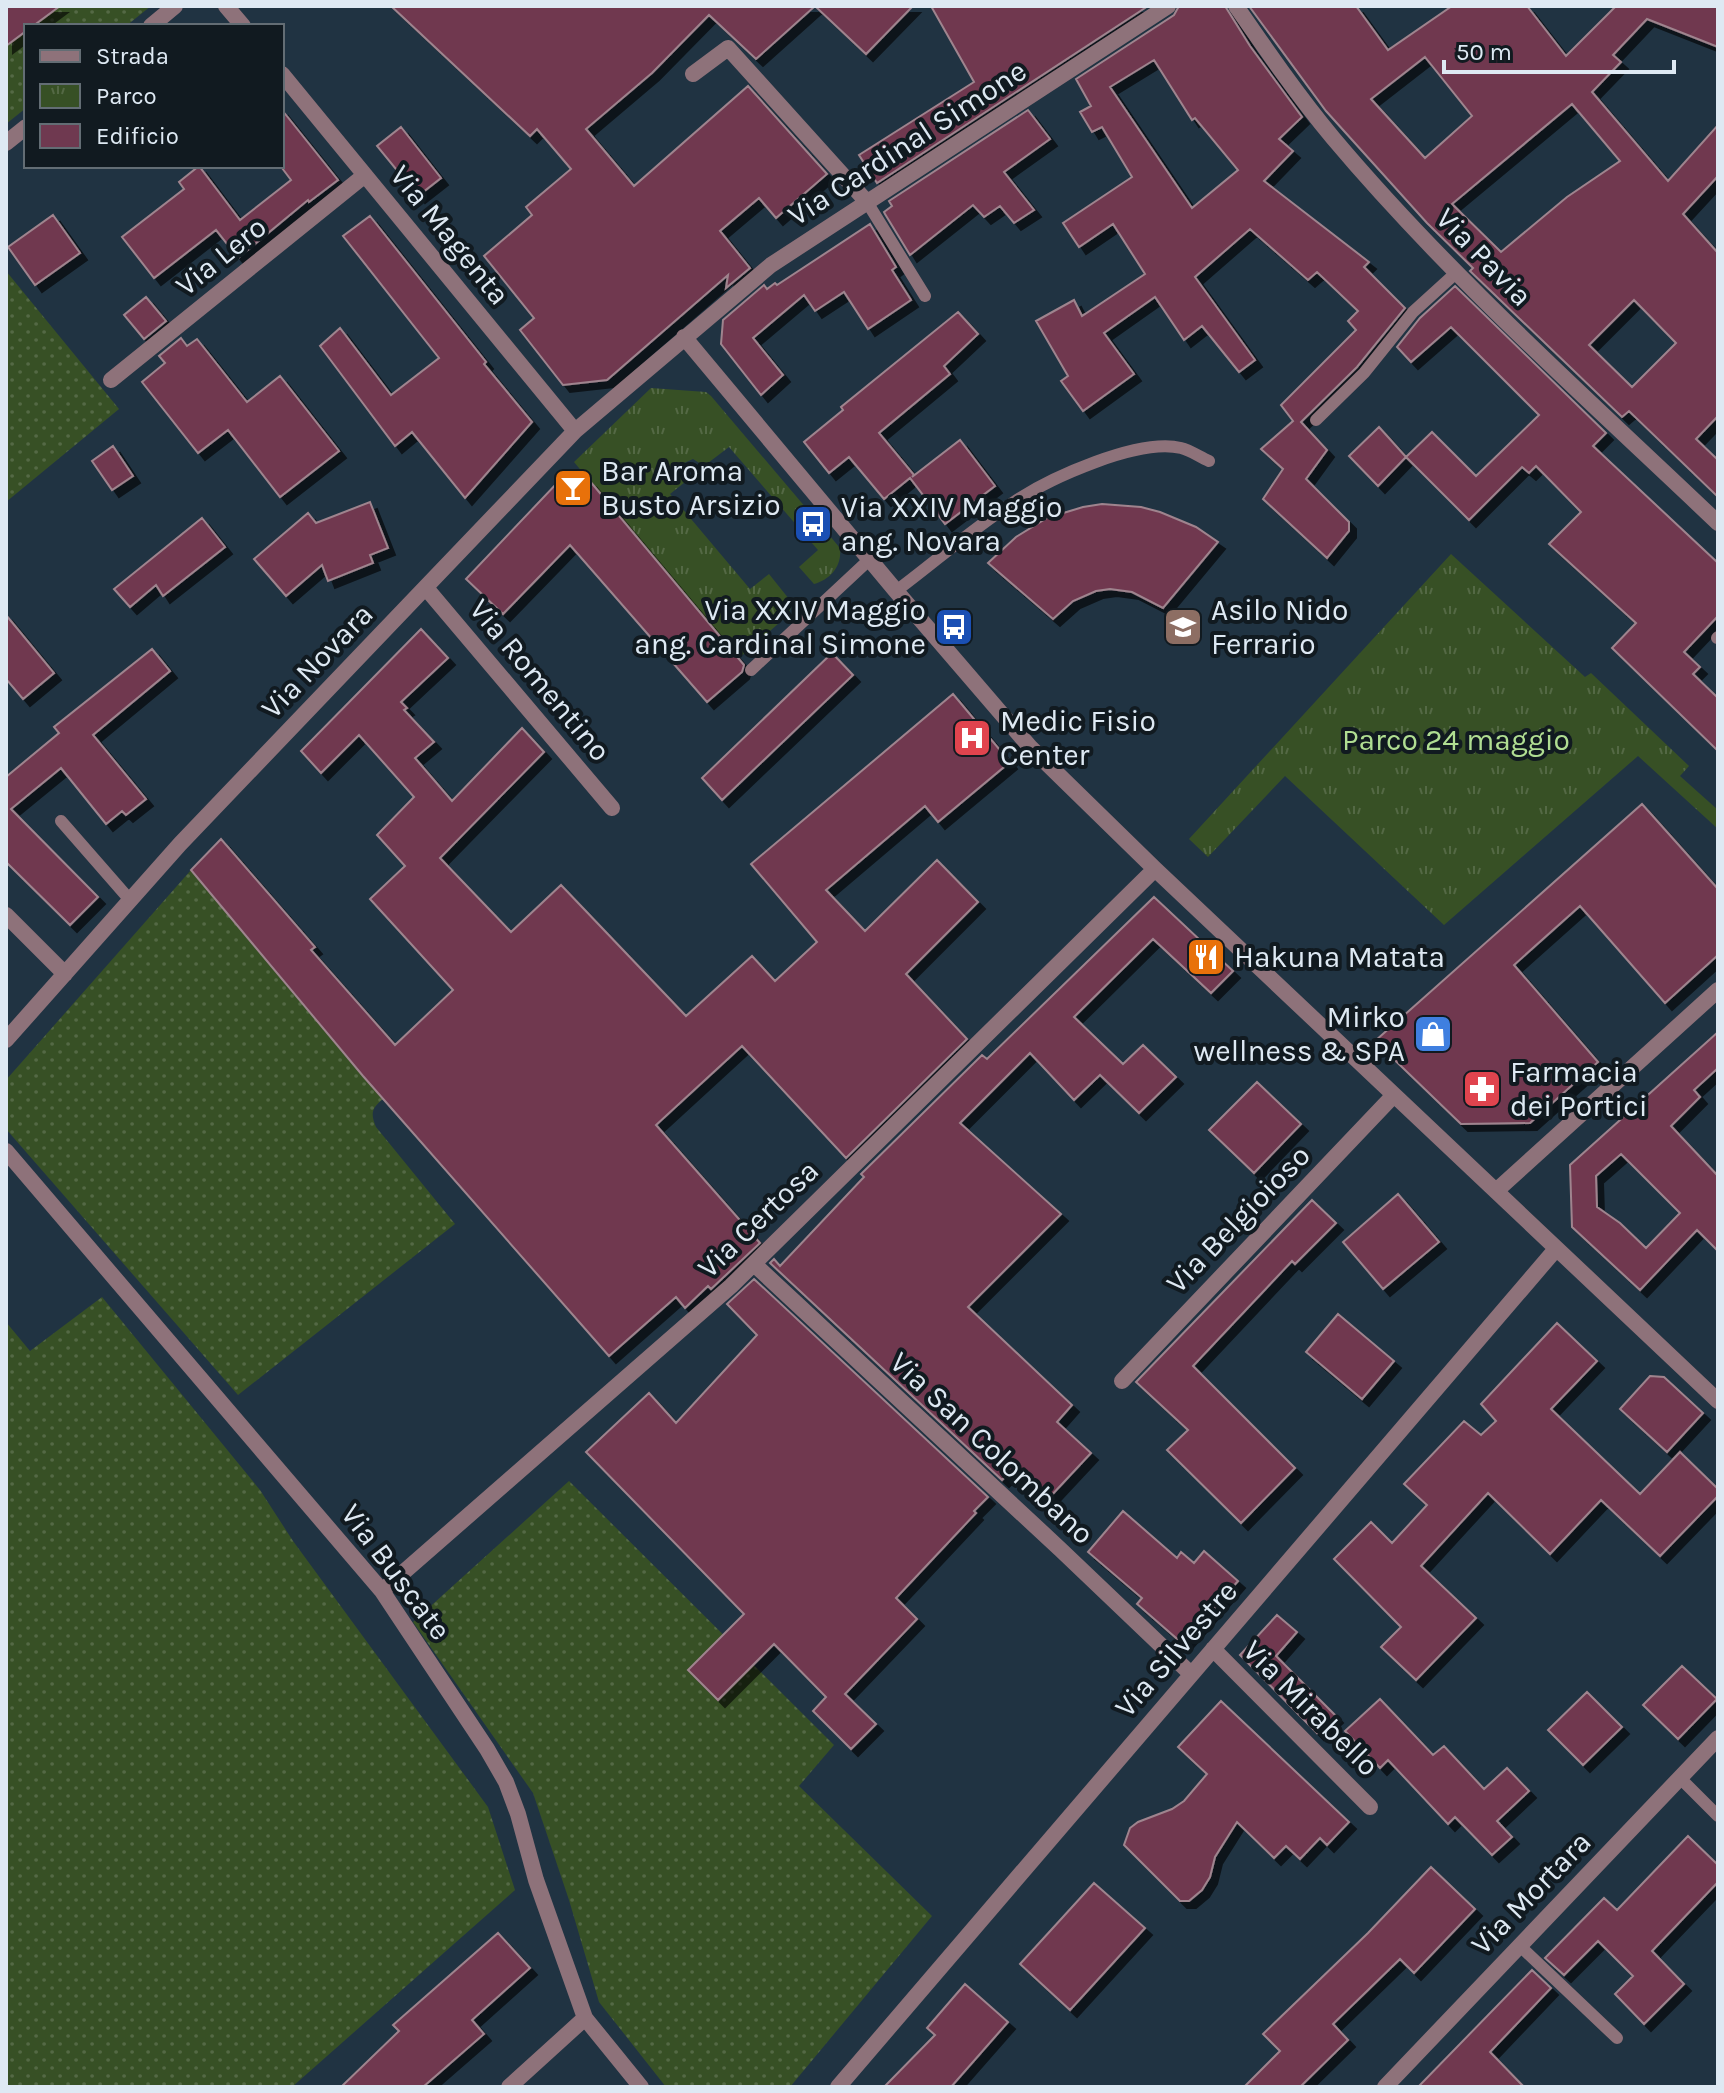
<svg xmlns="http://www.w3.org/2000/svg" width="1724" height="2093" font-family="Karla,sans-serif">
<defs>
<pattern id="grass-dots" width="8" height="8" patternUnits="userSpaceOnUse" patternTransform="scale(2)"><rect width="8" height="8" fill="#375025"/><path d="M2 2h.1M6 6h.1" fill="none" stroke="#546945" stroke-width="1.8" stroke-linecap="round"/></pattern>
<pattern id="park-tufts" width="24" height="20" patternUnits="userSpaceOnUse" patternTransform="scale(2)"><rect width="24" height="20" fill="#375025"/><path d="M3 7l-1-3M5 7V3M7 7l1-3M15 17l-1-3M17 17v-4M19 17l1-3" fill="none" stroke="#546945"/></pattern>
<filter id="shadow"><feDropShadow dx="7" dy="7" stdDeviation="0" flood-color="#0009"/></filter>
</defs>
<rect width="100%" height="100%" fill="#203342"/>
<path fill="url(#grass-dots)" d="M6 6H151L126 26H26V108L6 124Z
M6 271 119 409 6 502Z
M191 870 383 1099C372 1108 370 1113 376 1127L455 1224 238 1395 6 1129V1080Z
M102 1297 260 1490 293 1541 488 1807 515 1890 292 2087H6V1322L30 1351Z
M569 1481 834 1745 799 1786 932 1916 790 2087H666L599 2002 569 1900 533 1793 413 1622Z"/>
<path fill="url(#park-tufts)" d="M651 388 706 392 711 396 840 548C842 566 831 579 814 584L799 567 818 550 729 447 704 466 693 459 682 464 679 472 685 482 670 494 750 589 769 574 793 604 787 616 738 659 574 462Z
M1451 554 1585 677 1591 673 1689 766 1680 776 1718 810V829L1638 756 1444 925 1285 776 1208 857 1189 839Z"/>
<path fill="#6f3950" stroke="#9f848e" stroke-width="2" fill-rule="evenodd" filter="url(#shadow)" d="M6 6H60L33 26H26V31L6 46Z
M391 6H913L866 54 815 6 756 59 709 15 652 73 586 129 634 186 748 86 827 174 776 218 759 198 720 231 750 268 726 288 728 275 607 380 563 385 520 330 534 318 484 256 532 215 526 207 571 169 537 129 530 136Z
M931 6H1148L877 183 859 155 974 82Z
M1179 6H1225L1250 46 1302 117 1279 139 1293 151 1264 181 1369 262 1364 267 1405 308 1357 367 1301 422 1327 450 1306 479 1349 522V531L1327 558 1263 499 1283 469 1261 449 1293 421 1281 405 1356 330 1348 321 1358 311 1317 272 1308 280 1250 229 1195 277 1255 360 1239 372 1202 326 1184 340 1155 297 1104 333 1134 374 1083 411 1061 381 1068 376 1036 321 1074 300 1082 316 1145 274 1113 224 1079 247 1063 223 1132 177 1102 127 1092 132 1080 112 1091 106 1076 79 1174 15ZM1154 60 1192 120 1195 118 1238 170 1192 208 1110 87Z
M1249 6H1356L1388 50 1452 6H1527L1566 56 1616 6H1718V47L1647 19 1613 55 1621 62 1592 92 1668 181 1718 125V176L1683 214 1718 253V416L1696 439 1718 460V497L1629 411 1622 417 1470 271 1473 268 1427 223 1326 111ZM1425 57 1472 116 1425 158 1371 99ZM1572 104 1620 161 1567 197 1501 252 1452 204ZM1634 300 1676 343 1632 387 1589 345Z
M282 110 338 180 309 202 308 200 238 258 216 230 154 278 122 237 184 189 179 182 199 166 240 220 291 180 282 168Z
M1028 110 1050 139 1004 172 1034 210 1014 223 1000 206 984 217 973 205 910 255 885 214 884 212 892 206 889 201Z
M401 127 441 178 418 196 377 146Z
M53 215 80 253 35 285 8 247Z
M370 216 486 362 484 364 532 422 465 498 412 432 395 446 320 346 340 328 391 395 439 358 343 236Z
M870 224 896 267 892 270 911 300 868 329 844 292 815 311 804 295 753 338 783 375 761 395 721 344 723 320 764 285 767 289 775 283 777 285Z
M1455 286 1606 433 1593 446 1718 563V616L1684 652 1700 667 1693 674 1718 698V751L1612 648 1636 623 1549 544 1581 512 1536 466 1529 473 1522 467 1469 520 1406 457 1432 432 1476 476 1539 415 1451 327 1411 362 1397 347 1420 318Z
M146 297 166 321 144 339 124 315Z
M958 312 978 334 944 366 950 374 879 433 914 475 912 477 960 440 995 486 945 524 910 478 884 499 849 457 829 473 804 442 843 410 841 407Z
M181 338 187 346 197 339 247 402 280 376 339 451 280 497 228 430 198 453 142 382 165 363 159 356Z
M1379 427 1406 457 1378 486 1349 456Z
M113 446 133 476 112 490 92 461Z
M589 480 744 665 742 672 707 702 570 545 503 614 466 579 559 481Z
M370 502 388 548 370 555 373 563 328 581 322 565 286 596 254 559 308 513 316 523Z
M1102 504 1141 507 1160 512 1196 527 1218 542 1163 608 1132 592 1110 589 1096 591 1073 601 1053 619 988 563 1016 537 1047 518 1083 507Z
M202 518 225 547 163 596 156 585 130 607 114 589Z
M6 615 54 673 23 699 6 679Z
M421 629 448 658 401 702 407 708 404 710 434 742 415 758 452 801 522 728 544 752 440 858 511 932 561 885 686 1016 752 956 775 981 817 942 751 864 953 694 1010 762 938 822 925 806 826 890 865 931 937 860 978 902 906 974 967 1039 846 1158 742 1046 656 1125 760 1243 711 1289 708 1286 685 1308 676 1297 609 1356 363 1076 191 870 221 839 315 947 311 950 395 1045 453 990 370 899 405 866 377 835 414 797 359 735 321 773 301 751Z
M152 649 170 671 93 735 146 799 126 815 122 811 106 824 61 768 11 809 98 897 70 925 6 862V777L59 733 54 727Z
M832 653 853 675 722 800 702 778Z
M1642 804 1718 889V955L1665 1003 1580 906 1514 965 1598 1062 1530 1123 1461 1124 1375 1041Z
M1154 897 1233 971 1211 993 1153 939 1074 1017 1123 1064 1143 1045 1176 1077 1139 1113 1100 1075 1074 1100 1030 1053 960 1123 1061 1214 968 1307 1072 1405 1057 1422 1091 1453 1049 1498 1015 1467 1002 1480 770 1263 774 1259 780 1266 864 1177 861 1174 982 1055 987 1059Z
M1718 1032V1068L1694 1090 1700 1097 1671 1126 1718 1176V1251L1697 1230 1640 1290 1572 1227 1570 1165ZM1621 1154 1680 1213 1646 1248 1620 1223 1597 1207 1596 1176Z
M1257 1082 1301 1124 1254 1173 1209 1130Z
M1398 1194 1439 1242 1383 1289 1343 1242Z
M1312 1200 1336 1223 1295 1264 1292 1261 1193 1366 1295 1468 1241 1523 1167 1450 1188 1430 1136 1382Z
M754 1279 988 1497 974 1511 976 1513 896 1598 917 1619 845 1694 876 1724 851 1749 813 1711 826 1697 774 1644 718 1700 688 1670 744 1614 586 1452 649 1393 676 1423 757 1335 727 1304Z
M1338 1314 1394 1361 1362 1399 1306 1352Z
M1557 1323 1597 1361 1551 1409 1640 1494 1680 1452 1718 1489V1496L1660 1556 1601 1500 1550 1554 1488 1493 1421 1566 1476 1618 1416 1680 1381 1647 1401 1627 1334 1559 1371 1522 1392 1543 1427 1505 1404 1484 1464 1421 1481 1435 1496 1421 1481 1404Z
M1650 1376 1664 1377 1703 1413 1667 1452 1620 1409Z
M1123 1511 1177 1558 1181 1552 1194 1563 1204 1551 1238 1581 1183 1644 1137 1604 1142 1598 1088 1552Z
M1277 1615 1297 1632 1276 1656 1336 1716 1317 1733 1240 1655Z
M1682 1666 1717 1699 1678 1739 1643 1705Z
M1587 1692 1622 1727 1583 1765 1548 1730Z
M1380 1699 1433 1755 1444 1746 1484 1789 1507 1768 1529 1791 1497 1821 1512 1837 1492 1855 1455 1817 1448 1824 1388 1760 1380 1768 1345 1731Z
M1221 1701 1349 1822 1327 1845 1320 1838 1300 1859 1286 1846 1274 1858 1237 1822 1215 1857 1210 1877 1202 1890 1189 1901H1180L1124 1845 1130 1828 1138 1822 1172 1809 1184 1801 1207 1774 1178 1747Z
M1688 1836 1718 1865V1882L1652 1951 1684 1984 1644 2024 1615 1994 1633 1976 1598 1941 1564 1975 1545 1958 1604 1898 1617 1910Z
M1431 1867 1475 1909 1414 1973 1400 1959 1333 2024 1348 2040 1300 2087H1244L1280 2051 1263 2034 1368 1933Z
M1094 1883 1145 1928 1070 2010 1020 1964Z
M498 1933 530 1968 472 2020 484 2034 423 2087H341L399 2031 393 2025Z
M1532 1970 1551 1988 1490 2052 1524 2087H1418Z
M965 1984 1008 2022 951 2087H884L935 2035 927 2028Z"/>
<g fill="none" stroke-linecap="round" stroke-linejoin="round">
<path stroke="#8e727a" stroke-width="12" d="M867 202 925 296
M1316 420 1364 373 1413 312 1457 272
M896 591C935 562 972 529 1014 502 1050 478 1138 438 1181 448 1190 450 1200 457 1209 461
M1717 638 1718 637
M751 670 870 559
M61 821 130 900
M1680 1778 1718 1816
M1520 1946 1617 2038"/>
<path stroke="#8e727a" stroke-width="16" d="M226 6 243 26
M1236 6C1267 51 1298 96 1333 138 1450 277 1587 398 1718 523
M151 26 175 6
M282 74 575 431
M693 74 728 48 867 202
M6 143 26 127
M684 337 896 591 1030 747 1155 869 1718 1401
M111 380 365 175
M426 588 612 808
M6 915 65 974
M6 1040 180 844 575 431 771 265 1168 6
M6 1151 382 1591 487 1749 506 1782 518 1814 536 1880 585 2018 641 2087
M1496 1191 1718 990
M754 1264 1061 1550 1191 1674
M1122 1381 1394 1095
M382 1591 731 1286 1155 869
M1213 1649 1370 1807
M509 2087 585 2018
M838 2087 1556 1249
M1385 2087 1718 1738"/>
</g>
<defs>
<symbol id="bar-square" viewBox="-11 -11 22 22"><rect x="-9" y="-9" width="18" height="18" rx="4" fill="#e8710a" stroke="#111a20"/><path d="M-6-5H6L.8 .8V4.5H3.5V6h-7V4.5H-.8V.8Z" fill="#fff"/></symbol>
<symbol id="bus-square" viewBox="-11 -11 22 22"><rect x="-9" y="-9" width="18" height="18" rx="4" fill="#1a4fb4" stroke="#111a20"/><path d="M-5-6H5V4H4V6H2V4H-2V6H-4V4H-5ZM-3.5-4V0h7V-4ZM-3.5 1.2v1.5H-2V1.2ZM2 1.2v1.5H3.5V1.2Z" fill="#fff"/></symbol>
<symbol id="school-square" viewBox="-11 -11 22 22"><rect x="-9" y="-9" width="18" height="18" rx="4" fill="#8d6e63" stroke="#111a20"/><path d="M0-5L7-2L0 1L-7-2ZM-4 1L0 2.5L4 1V4Q0 6-4 4Z" fill="#fff"/></symbol>
<symbol id="hospital-square" viewBox="-11 -11 22 22"><rect x="-9" y="-9" width="18" height="18" rx="4" fill="#e0444e" stroke="#111a20"/><path d="M-5-5h3v3.5h4V-5h3V5h-3V1.5h-4V5h-3Z" fill="#fff"/></symbol>
<symbol id="restaurant-square" viewBox="-11 -11 22 22"><rect x="-9" y="-9" width="18" height="18" rx="4" fill="#e8710a" stroke="#111a20"/><path d="M-5-6h1v4h1v-4h1v4h1v-4h1v5L-1.5 .5V6h-2V.5L-5-1ZM5-6V6H3V1.5H1.5Q1.5-4 5-6Z" fill="#fff"/></symbol>
<symbol id="shop-square" viewBox="-11 -11 22 22"><rect x="-9" y="-9" width="18" height="18" rx="4" fill="#3f7fe0" stroke="#111a20"/><path d="M-5-2.5h2.3a2.7 3.5 0 0 1 5.4 0H5L5.5 6h-11ZM-1.5-2.5h3a1.5 2.3 0 0 0-3 0Z" fill="#fff"/></symbol>
<symbol id="pharmacy-square" viewBox="-11 -11 22 22"><rect x="-9" y="-9" width="18" height="18" rx="4" fill="#e0444e" stroke="#111a20"/><path d="M-2-6h4v4h4v4h-4v4h-4v-4h-4v-4h4Z" fill="#fff"/></symbol>
</defs>
<g fill-rule="evenodd">
<use href="#bar-square" x="551" y="466" width="44" height="44"/>
<use href="#bus-square" x="791" y="502" width="44" height="44"/>
<use href="#bus-square" x="932" y="605" width="44" height="44"/>
<use href="#school-square" x="1161" y="605" width="44" height="44"/>
<use href="#hospital-square" x="950" y="716" width="44" height="44"/>
<use href="#restaurant-square" x="1184" y="935" width="44" height="44"/>
<use href="#shop-square" x="1411" y="1012" width="44" height="44"/>
<use href="#pharmacy-square" x="1460" y="1067" width="44" height="44"/>
</g>
<g text-anchor="middle" stroke-width="8" stroke-linejoin="round" paint-order="stroke">
<g font-size="30" fill="#dee9f3" stroke="#111a20">
<text transform="translate(907 143) rotate(-33)" y="10">Via Cardinal Simone</text>
<text transform="translate(450 235) rotate(51)" y="10">Via Magenta</text>
<text transform="translate(221 256) rotate(-39)" y="10">Via Lero</text>
<text transform="translate(1484 257) rotate(46)" y="10">Via Pavia</text>
<text transform="translate(317 661) rotate(-46)" y="10">Via Novara</text>
<text transform="translate(540 680) rotate(50)" y="10">Via Romentino</text>
<text transform="translate(758 1219) rotate(-44)" y="10">Via Certosa</text>
<text transform="translate(1238 1219) rotate(-46)" y="10">Via Belgioioso</text>
<text transform="translate(992 1448) rotate(43)" y="10">Via San Colombano</text>
<text transform="translate(396 1572) rotate(53)" y="10">Via Buscate</text>
<text transform="translate(1176 1649) rotate(-49)" y="10">Via Silvestre</text>
<text transform="translate(1311 1708) rotate(45)" y="10">Via Mirabello</text>
<text transform="translate(1531 1893) rotate(-46)" y="10">Via Mortara</text>
</g>
<g font-size="30" fill="#dee9f3" stroke="#111a20" text-anchor="start">
<text x="601" y="481">Bar Aroma<tspan x="601" dy="34">Busto Arsizio</tspan></text>
<text x="841" y="517">Via XXIV Maggio<tspan x="841" dy="34">ang. Novara</tspan></text>
<text x="926" y="620" text-anchor="end">Via XXIV Maggio<tspan x="926" dy="34">ang. Cardinal Simone</tspan></text>
<text x="1211" y="620">Asilo Nido<tspan x="1211" dy="34">Ferrario</tspan></text>
<text x="1000" y="731">Medic Fisio<tspan x="1000" dy="34">Center</tspan></text>
<text x="1234" y="967">Hakuna Matata</text>
<text x="1405" y="1027" text-anchor="end">Mirko<tspan x="1405" dy="34">wellness &amp; SPA</tspan></text>
<text x="1510" y="1082">Farmacia<tspan x="1510" dy="34">dei Portici</tspan></text>
</g>
<g font-size="30" fill="#b0de92" stroke="#111a20">
<text x="1456" y="750">Parco 24 maggio</text>
</g>
</g>
<rect width="1724" height="2093" fill="none" stroke="#dee9f3" stroke-width="16"/>
<rect x="24" y="24" width="260" height="144" fill="#111a20" stroke="#636d74" stroke-width="2"/>
<rect x="40" y="50" width="40" height="12" fill="#8e727a" stroke="#636d74" stroke-width="2"/>
<text x="96" y="64" font-size="24" fill="#dee9f3">Strada</text>
<rect x="40" y="84" width="40" height="24" fill="url(#park-tufts)" stroke="#636d74" stroke-width="2"/>
<text x="96" y="104" font-size="24" fill="#dee9f3">Parco</text>
<rect x="40" y="124" width="40" height="24" fill="#6f3950" stroke="#636d74" stroke-width="2"/>
<text x="96" y="144" font-size="24" fill="#dee9f3">Edificio</text>
<path d="M1444 60v12h230v-12" fill="none" stroke="#dee9f3" stroke-width="4"/>
<text x="1456" y="60" font-size="24" fill="#dee9f3" stroke="#111a20" stroke-width="6" paint-order="stroke">50 m</text>
</svg>
